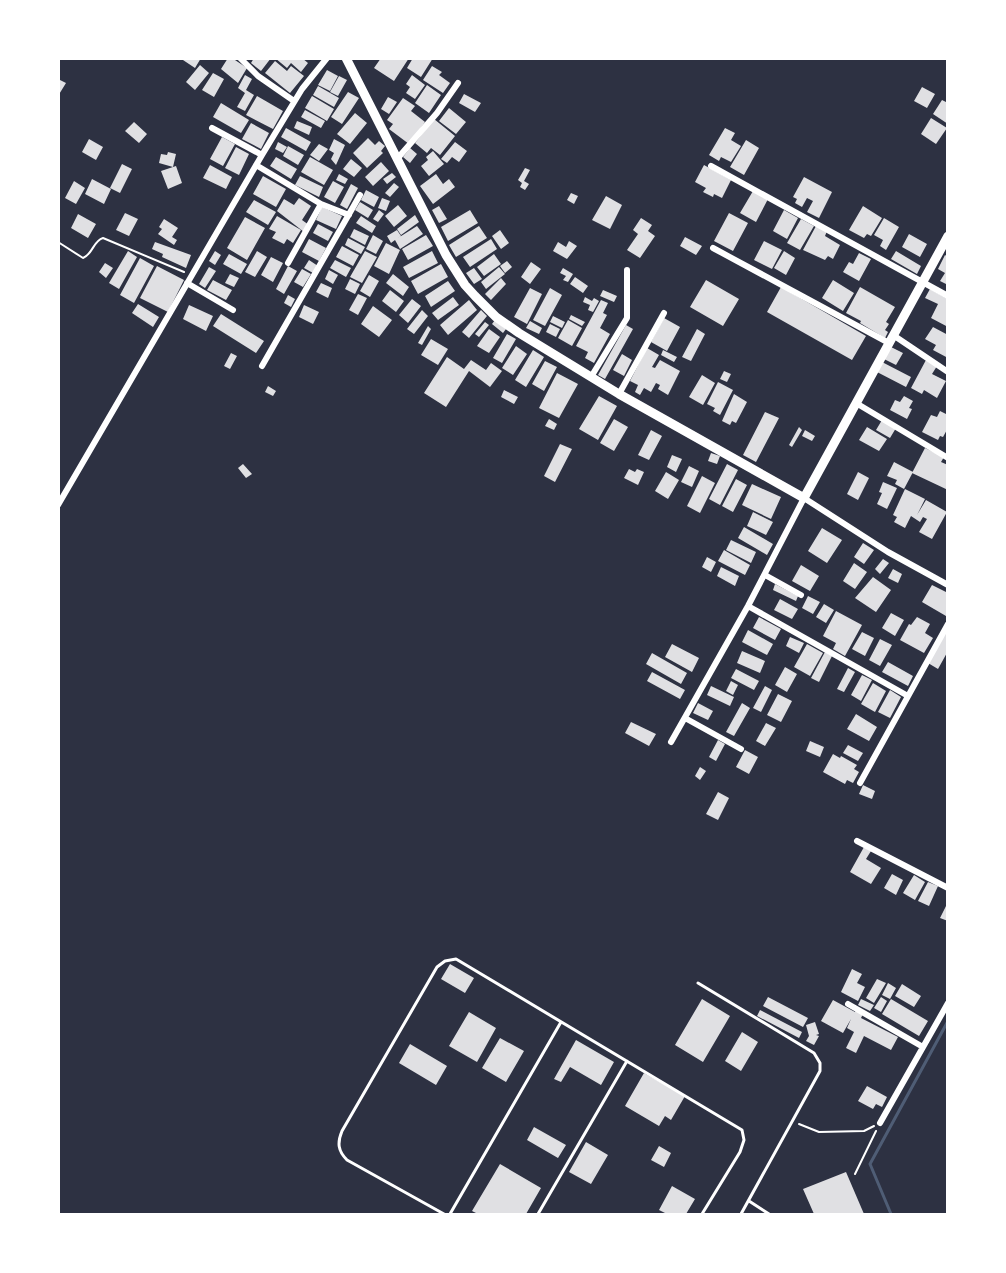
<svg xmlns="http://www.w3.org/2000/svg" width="1006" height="1273" font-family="'Source Sans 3',sans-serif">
<rect width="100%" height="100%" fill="#2d3142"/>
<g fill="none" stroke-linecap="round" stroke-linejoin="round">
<path stroke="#4f5d75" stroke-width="3" d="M891 1214 870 1164 948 1021"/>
</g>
<path fill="#e0e0e3" d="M180 58H201L195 68Z
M228 58H232L247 68 238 83 221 69Z
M254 58H271L261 71 251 63Z
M275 58H302L308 63 301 72 291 63 287 68Z
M381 58H409L394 81 374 68Z
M413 58H433L421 77 407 68Z
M275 61 287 71 291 66 304 76 290 93 265 73Z
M200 65 209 73 195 90 186 82Z
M432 66 442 72 439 75 450 83 443 93 423 80Z
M327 70 338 76 330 91 318 85Z
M213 73 224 79 214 97 202 90Z
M245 75 252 79 246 90 254 95 245 111 237 107 245 93 238 88Z
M412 75 425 85 415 99 406 93 410 87 406 84Z
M339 76 347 80 338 96 330 92Z
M58 79 66 83 58 96Z
M427 85 441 95 429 113 415 103Z
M318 86 339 98 334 107 313 95Z
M922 87 935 94 927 108 914 101Z
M348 92 359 98 342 124 331 117Z
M464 94 481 103 475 112 459 103Z
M257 96 283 111 273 129 246 115Z
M312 96 334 109 327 121 305 108Z
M388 97 397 102 389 114 381 109Z
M403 98 415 106 411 111 425 122 409 144 389 129 393 124 387 120Z
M942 100 948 103V124L933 114Z
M221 103 249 120 241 133 213 117Z
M449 108 466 122 456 134 439 121Z
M305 110 325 121 321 128 301 117Z
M355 113 367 123 350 144 337 134Z
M931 118 947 128 936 144 921 134Z
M434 119 455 136 440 155 431 148 427 153 415 143Z
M297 121 312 127 309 135 294 128Z
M134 122 147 134 139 143 125 131Z
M251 123 269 133 261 149 242 139Z
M286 128 311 142 306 151 281 137Z
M725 128 735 133 731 140 741 146 731 162 721 157 719 161 709 155Z
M222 137 235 144 223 166 210 159Z
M368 138 375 145 379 141 385 146 381 151 383 153 367 168 353 153Z
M89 139 103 147 96 160 82 152Z
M334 139 345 145 336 165 331 159 334 153 329 150Z
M746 140 759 148 744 175 730 167Z
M278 142 287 147 283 153 275 149Z
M455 142 467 151 459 162 452 157 447 163 441 159Z
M319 144 328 149 319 161 310 155Z
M288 146 304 155 298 165 283 156Z
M236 147 249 154 239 175 225 168Z
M410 148 417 154 410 163 403 157Z
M433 151 444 164 429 176 421 166 428 160 426 157Z
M168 152 176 154 173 167 159 163 161 154 167 155Z
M276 157 297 169 291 179 270 166Z
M310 157 333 170 324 185 301 172Z
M351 159 362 168 354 177 343 169Z
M381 162 389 171 373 186 365 177Z
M122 164 132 169 120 193 110 188Z
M210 165 232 177 226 189 203 178Z
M704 165 731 180 722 198 714 194 713 197 703 192 706 188 695 182Z
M176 166 182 183 168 189 161 171Z
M525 168 530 170 524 181 529 184 525 190 520 187 522 183 518 180Z
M392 173 396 177 387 184 383 179Z
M339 174 348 179 345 184 336 180Z
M436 174 443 184 449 179 455 187 433 204 420 186Z
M263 176 286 189 276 207 253 194Z
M300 176 323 187 319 197 295 185Z
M804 177 832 192 819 218 807 212 813 201 807 198 802 207 795 203 797 199 793 197Z
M92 179 111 189 104 204 85 194Z
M74 181 85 188 76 204 65 198Z
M333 181 344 187 335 203 324 197Z
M394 183 399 187 390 197 385 193Z
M351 184 358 188 347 209 340 205Z
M366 190 379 197 374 207 361 200Z
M753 191 768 199 756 222 740 213Z
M571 193 578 196 574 204 567 200Z
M606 196 622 205 610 229 592 220Z
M299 198 311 206 302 220 309 225 304 232 277 211 284 199 294 205Z
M382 198 390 201 386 211 378 208Z
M254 200 276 212 268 225 246 212Z
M360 202 373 210 368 218 355 210Z
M398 205 407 216 394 227 385 216Z
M439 206 447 219 439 223 432 210Z
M863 206 882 218 871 236 867 234 864 238 849 230Z
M322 207 342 216 336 229 316 220Z
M379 210 384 214 378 222 373 219Z
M470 210 478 223 448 241 441 227Z
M784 210 798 218 787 239 773 231Z
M125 213 138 219 129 236 116 230Z
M729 213 748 223 733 251 714 241Z
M78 214 96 224 88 238 71 228Z
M415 215 419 222 401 235 397 229Z
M277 216 301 230 293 243 287 239 284 244 272 238 276 232 269 229Z
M361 216 376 226 372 233 356 223Z
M245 217 265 228 247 260 227 248Z
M641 218 652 225 648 231 655 236 640 258 627 250 638 234 633 230Z
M884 218 899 227 886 250 880 246 883 240 874 235Z
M164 219 178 228 172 237 177 240 174 245 158 234 162 229 159 227Z
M801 219 814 226 800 250 787 243Z
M318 224 333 232 328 241 313 233Z
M417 226 423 234 400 249 395 240 391 243 387 236 397 230 401 236 398 238Z
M479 226 487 238 456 257 449 245Z
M816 226 827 231 825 236 840 245 833 259 828 256 825 260 803 250Z
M354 229 369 236 365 245 350 237Z
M500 230 509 243 501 249 492 236Z
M909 234 927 244 920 257 902 247Z
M373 235 383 241 376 254 366 249Z
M426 235 433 246 408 260 402 249Z
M685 237 702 246 696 255 680 246Z
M348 238 365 247 361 254 345 245Z
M309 239 326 248 319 261 302 252Z
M491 239 497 249 470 267 463 257Z
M569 241 577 246 567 259 553 251 558 242 566 247Z
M764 241 782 250 772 269 754 260Z
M155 242 191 255 186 268 162 257 163 254 152 249Z
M386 243 400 250 389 274 374 266Z
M342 246 359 255 353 266 336 257Z
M128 251 137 257 119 289 109 283Z
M215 251 221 255 215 265 209 261Z
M257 251 267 257 255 277 245 272Z
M365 251 377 257 362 283 350 277Z
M432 251 438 263 409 278 403 267Z
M784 251 795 258 786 275 774 268Z
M896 251 921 266 917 274 891 259Z
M859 253 871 259 859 281 843 272 849 262 853 264Z
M229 254 247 264 241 274 223 264Z
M494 254 501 264 484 276 477 267Z
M945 255 948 257V285L940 281 945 273 938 269Z
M271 257 283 263 273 282 261 275Z
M140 258 154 266 134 303 120 295Z
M309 260 318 266 313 273 304 268Z
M335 260 351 268 346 277 330 268Z
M507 261 512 267 505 273 500 266Z
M531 262 541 269 530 284 521 277Z
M105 263 113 268 106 278 99 272Z
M441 264 448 277 418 294 411 281Z
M157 266 184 280 168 312 140 298Z
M288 266 297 271 284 294 276 289Z
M209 267 216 271 205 288 199 284Z
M499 267 505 274 486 289 481 282Z
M474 268 482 279 474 284 466 273Z
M563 268 573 274 568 282 563 280 566 276 560 273Z
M302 269 311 274 303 287 294 282Z
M329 270 338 275 333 284 325 279Z
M230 274 239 278 234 287 225 283Z
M393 274 409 287 403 296 386 283Z
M369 275 379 281 370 297 360 291Z
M575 277 588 286 583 293 570 284Z
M501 278 506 284 491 300 485 294Z
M350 279 360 284 355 294 345 289Z
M213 280 232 290 226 300 207 290Z
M706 280 739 299 723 326 690 307Z
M833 280 854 293 843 311 822 298Z
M448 281 455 291 431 307 425 296Z
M321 283 332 288 328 298 316 292Z
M781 287 866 336 852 360 767 312Z
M860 287 895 307 886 322 889 324 885 330 888 332 885 338 860 323 861 321 846 313Z
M530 288 542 294 527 324 514 317Z
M550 288 562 295 545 326 533 320Z
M930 289 948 299V327L931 318 938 304 925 298Z
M390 290 404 301 396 312 382 301Z
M603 290 617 296 614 302 600 296Z
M358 294 367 298 358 315 349 310Z
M288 295 295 299 291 307 284 303Z
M453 297 459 305 438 320 432 313Z
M585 297 592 301 594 298 599 301 593 312 588 310 590 305 583 302Z
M412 299 421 306 408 323 399 315Z
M469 300 477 310 448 335 440 325Z
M601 300 608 303 603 313 607 315 600 328 610 334 594 363 585 358 588 352 576 346Z
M138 304 159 317 153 327 132 313Z
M189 305 213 316 206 331 183 319Z
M304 305 319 312 313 324 299 317Z
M373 306 392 320 379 337 361 324Z
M422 310 428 316 414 334 407 329Z
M481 310 487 316 469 338 462 332Z
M221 314 264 341 256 353 213 326Z
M571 315 585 322 582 326 569 319Z
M553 316 565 322 562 328 550 322Z
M664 318 680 327 667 351 651 342Z
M495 320 506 329 503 333 492 324Z
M568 320 582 328 572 346 558 338Z
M530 321 542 328 539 334 526 328Z
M485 322 489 325 479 337 475 334Z
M550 324 560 329 556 337 546 332Z
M626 325 633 329 605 379 598 375Z
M428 326 431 329 422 345 418 343Z
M933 327 948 335V358L933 350 936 345 925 339Z
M489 329 500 337 489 353 477 346Z
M697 329 705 334 691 361 682 357Z
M507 334 516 339 502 363 493 358Z
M431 339 448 349 438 365 421 355Z
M516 346 527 354 513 375 502 368Z
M891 347 903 353 896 365 884 359Z
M647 348 659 355 652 367 655 368 660 360 680 371 668 395 658 389 660 385 656 383 651 392 644 388 640 395 635 392 638 385 630 381Z
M533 350 544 357 526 387 515 380Z
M663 350 677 357 674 362 661 355Z
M231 353 237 356 230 369 224 366Z
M622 354 632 360 624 376 613 370Z
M447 357 464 369 471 360 486 370 491 363 502 371 490 387 469 371 446 407 424 393Z
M926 360 937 366 932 374 946 381 937 398 924 390 922 394 911 388Z
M545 361 557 367 544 391 532 384Z
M882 362 911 377 906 387 877 372Z
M724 371 731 374 727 382 720 379Z
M557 373 578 384 559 418 539 408Z
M702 375 715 383 703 405 689 397Z
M718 382 733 390 720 415 713 411 715 408 707 404Z
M268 386 276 391 273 396 265 392Z
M504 390 518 397 514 404 501 397Z
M734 394 747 402 736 423 732 421 730 425 722 421Z
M599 396 617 406 598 440 579 429Z
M904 396 913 401 909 408 912 409 907 419 890 410 895 400 900 402Z
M940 411 948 415V428L943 437 940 436 938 440 922 432 931 415 937 417Z
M765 412 779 418 756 462 743 455Z
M549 419 557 424 554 430 545 426Z
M614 419 628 427 614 451 600 443Z
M882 420 896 428 890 438 876 430Z
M799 427 802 430 792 447 789 445Z
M867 427 887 439 879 451 859 440Z
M651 430 662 436 649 460 638 455Z
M805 430 815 436 812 441 802 436Z
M560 444 572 449 555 482 544 476Z
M925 448 944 457 941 462 948 465V490L912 473Z
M711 453 720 456 717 464 708 461Z
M672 455 682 459 676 472 667 467Z
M894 462 913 472 904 489 895 484 897 480 887 476Z
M243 464 252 474 246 478 238 468Z
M727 464 738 470 720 505 709 499Z
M689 466 699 471 692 487 681 482Z
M629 469 635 472 637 469 644 472 638 485 624 478Z
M666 472 679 480 668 499 655 491Z
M858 472 869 478 858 500 847 494Z
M702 476 715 483 700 513 687 506Z
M736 479 747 485 733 512 722 506Z
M883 482 897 488 887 509 877 504 882 493 879 492Z
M752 484 781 497 771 519 742 505Z
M905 489 925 499 917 515 926 500 947 512 932 539 919 532 927 519 923 517 920 522 911 516 905 528 894 522 897 517 893 515Z
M753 512 773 522 766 535 747 526Z
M744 527 773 544 767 555 738 538Z
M822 528 842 540 827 563 808 551Z
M731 540 756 552 751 563 726 550Z
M863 543 874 550 864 564 854 557Z
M724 550 750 565 745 575 718 561Z
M707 557 716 562 711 572 702 567Z
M883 559 889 563 880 574 875 569Z
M854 563 867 572 855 589 843 581Z
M801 565 819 576 810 591 792 581Z
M721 567 739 576 735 586 717 576Z
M893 569 902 574 898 583 888 578Z
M873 577 891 590 876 612 855 598Z
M775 584 798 596 796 601 773 590Z
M932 585 948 593 946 616 922 602Z
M808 596 820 602 813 614 802 608Z
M780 599 798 609 792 619 774 610Z
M824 604 834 610 826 623 816 617Z
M836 611 862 625 845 656 833 649 836 643 823 636Z
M891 613 904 620 895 636 882 628Z
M759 617 781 629 775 640 753 628Z
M917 617 930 624 925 633 933 638 924 653 900 640 909 624 911 625Z
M948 628V651L938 669 928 663Z
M748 630 773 644 767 655 742 642Z
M862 632 874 638 865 656 852 649Z
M790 637 804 643 799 653 786 646Z
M880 639 892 645 880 666 869 660Z
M672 644 699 658 692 672 665 657Z
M807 644 823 653 810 676 794 667Z
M742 651 765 661 760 673 737 663Z
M825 652 832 656 819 682 811 678Z
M652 653 687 673 681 684 646 664Z
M888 662 913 676 908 686 882 672Z
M785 667 797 674 787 692 775 685Z
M848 668 855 672 844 692 837 689Z
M736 669 759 681 754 690 731 678Z
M652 672 685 690 680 699 647 681Z
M862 675 872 680 861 701 851 695Z
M731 681 738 685 733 695 726 691Z
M873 683 886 691 875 712 861 704Z
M711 686 734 697 730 706 707 695Z
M765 686 772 690 761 712 753 708Z
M890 690 901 697 890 718 878 712Z
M778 694 792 701 781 722 767 715Z
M698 703 713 711 708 720 693 713Z
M742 703 750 708 734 736 726 732Z
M856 714 877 727 869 741 847 729Z
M631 722 656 734 649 746 625 733Z
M766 723 776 728 765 746 756 741Z
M718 740 725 744 716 761 709 757Z
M810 741 824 747 820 757 806 751Z
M848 745 863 753 858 761 843 753Z
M745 750 758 757 749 774 736 767Z
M833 754 840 758 841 756 857 765 854 769 859 772 853 783 847 780 845 784 823 772Z
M700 767 706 771 700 780 695 776Z
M863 785 875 791 872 799 859 794Z
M718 792 729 798 718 820 706 814Z
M864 847 871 851 866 859 881 868 871 884 850 872Z
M892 874 903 880 896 895 884 888Z
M914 875 925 882 915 900 903 893Z
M928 882 938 886 929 906 918 901Z
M946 906 948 907V921L940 918Z
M450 964 474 978 465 993 441 979Z
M852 969 862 974 857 983 865 987 858 1001 841 992Z
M877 979 886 983 874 1003 866 998Z
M888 983 896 988 890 999 882 995Z
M902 984 921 996 914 1007 895 996Z
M768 997 808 1018 803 1027 763 1006Z
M881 997 887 1001 881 1012 874 1008Z
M702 999 730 1016 703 1062 675 1045Z
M861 999 874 1005 870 1011 858 1005Z
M891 999 928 1021 919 1036 882 1014Z
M833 1000 855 1012 856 1010 863 1014 861 1018 898 1037 891 1050 864 1036 856 1053 846 1048 854 1032 847 1028 851 1019 843 1033 821 1021Z
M760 1010 802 1032 799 1038 757 1016Z
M469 1012 496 1028 477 1062 449 1046Z
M815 1022 819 1034 816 1035 819 1036 814 1045 806 1041 809 1036 806 1025Z
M742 1032 758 1042 741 1071 725 1061Z
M500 1038 524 1051 506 1082 482 1068Z
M576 1040 614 1062 601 1085 570 1067 561 1082 554 1079Z
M410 1044 447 1066 436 1085 399 1063Z
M644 1073 685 1096 671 1120 665 1116 659 1126 625 1106Z
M867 1086 887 1097 882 1107 876 1104 873 1109 858 1101Z
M534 1127 566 1145 558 1158 527 1140Z
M586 1142 608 1155 591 1184 569 1172Z
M659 1146 671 1153 664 1167 651 1160Z
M500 1164 541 1188 526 1214H478L472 1211Z
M846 1172 864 1214H814L803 1189Z
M672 1186 695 1199 686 1214H667L659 1210Z"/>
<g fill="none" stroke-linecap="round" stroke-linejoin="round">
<path stroke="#fff" stroke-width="2" d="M58 242 83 258C93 254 93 241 103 238L184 272
M799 1124 819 1132 864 1131 874 1126
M855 1174 876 1131"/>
<path stroke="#fff" stroke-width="3" d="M698 983 814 1053 820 1063V1071L741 1214
M749 1201 769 1214
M444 1214 347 1160C338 1151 337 1143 342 1131L437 967 445 961 456 959 742 1130 744 1140 740 1152 702 1214
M450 1214 561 1022
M538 1214 627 1061"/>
<path stroke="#fff" stroke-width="6" d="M240 58 258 76 294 101
M212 128 262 155
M397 159 437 113 458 83
M256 165 321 204
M711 166 948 296
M713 248 889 343
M288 263 321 204 349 215
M187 283 233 310
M893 335 948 372
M262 366 360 195
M591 377 627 318V270
M619 394 664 313
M856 403 948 458
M58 505 262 155 302 89 327 58
M765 575 801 595
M748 606 908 696
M685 718 741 749
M671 742 748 606 804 498 888 552 948 585
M860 783 948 624
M857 841 948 888
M848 1004 923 1047
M880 1123 948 1003"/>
<path stroke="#fff" stroke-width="9" d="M346 58 446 255 465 285 475 296 496 317 519 333 619 394 804 498 948 236"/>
</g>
<rect width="1006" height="1273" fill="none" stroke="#ffffff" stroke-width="120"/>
</svg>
